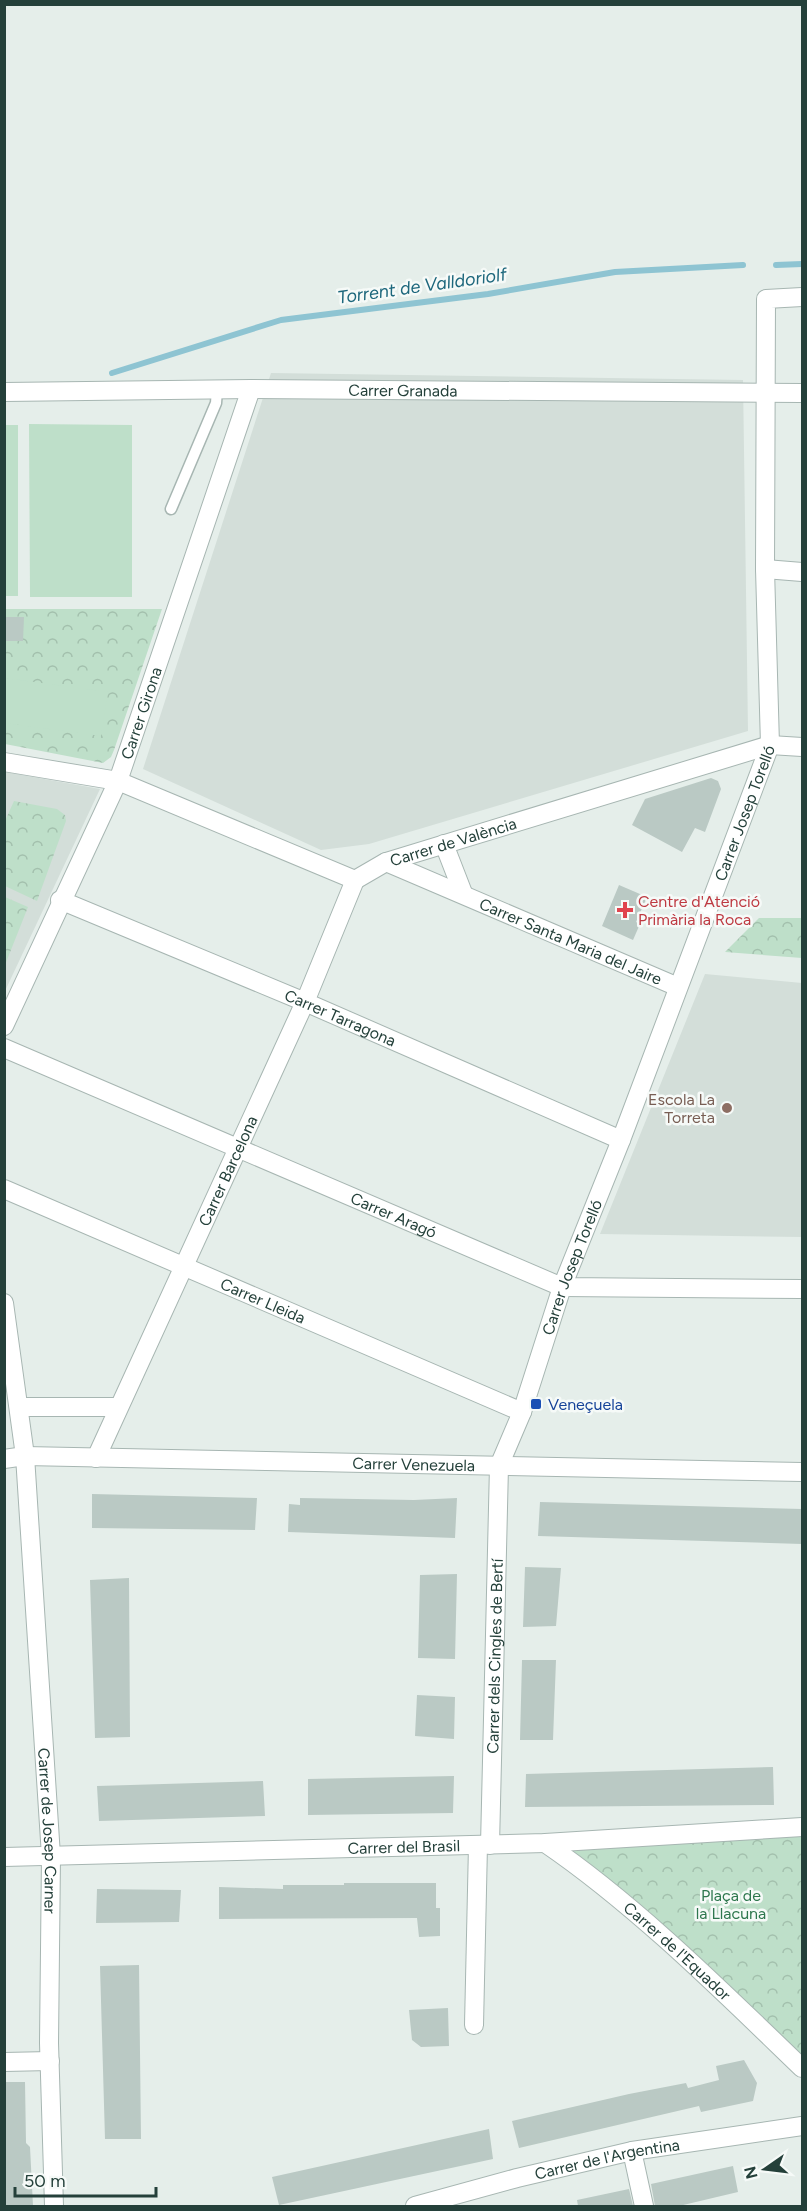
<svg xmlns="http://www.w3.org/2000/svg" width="807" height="2211" font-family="Figtree,sans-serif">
<defs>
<pattern id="park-crowns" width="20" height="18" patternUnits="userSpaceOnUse" patternTransform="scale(1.5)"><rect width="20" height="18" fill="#bedfc9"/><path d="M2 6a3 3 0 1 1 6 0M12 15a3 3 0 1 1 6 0" fill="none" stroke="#a3c0ad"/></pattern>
</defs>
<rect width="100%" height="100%" fill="#e5eeea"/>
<path fill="#d3ded9" d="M271 373 743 380 748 731 369 844 321 850 143 769Z
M5 772 100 789 5 991Z
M705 974 802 983V1237L600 1234Z"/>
<path fill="url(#park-crowns)" d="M4 609H162L114 750 111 757 103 763 5 744Z
M14 801 57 809 65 815 66 821 37 901 5 886V821Z
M5 897 28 907 5 965Z
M759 918H802V958L725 952Z
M802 1827V2068L545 1843Z"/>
<path fill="#bedfc9" d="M29 424 132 425V597H30Z
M5 425H18V596H5Z
M5 678 108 692 101 736 5 723Z"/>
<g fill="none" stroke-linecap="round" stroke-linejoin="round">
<path stroke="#8ec4d2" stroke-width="6" d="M776 265 802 264
M112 373 281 320 488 294 615 272 743 265"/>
</g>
<path fill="#bac9c4" d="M4 617H24L23 641H4Z
M711 778 718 781 721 789 705 832 695 828 682 852 632 825 645 799Z
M619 885 647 897 636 922 640 924 633 940 602 926Z
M92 1494 257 1498 255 1530 92 1528Z
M300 1498 414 1500 457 1498 455 1538 288 1532 289 1504 300 1505Z
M540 1502 802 1509V1544L538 1536Z
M525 1567 561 1568 556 1626 523 1627Z
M457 1574 455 1659 418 1658 420 1575Z
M129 1578 130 1737 95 1738 90 1580Z
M522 1660H556L553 1740H520Z
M417 1695 455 1697 454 1739 415 1736Z
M773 1767 774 1805 525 1807 526 1774Z
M454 1776 453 1813 308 1815V1779Z
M263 1781 265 1816 99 1821 97 1786Z
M344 1883H436V1908H440V1936L419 1937 417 1918 219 1919V1887L283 1889V1885H344Z
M97 1889 181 1890 179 1922 96 1923Z
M139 1965 141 2139H105L100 1966Z
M448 2008 449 2046 421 2047 412 2040 409 2010Z
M744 2060 757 2083 753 2101 701 2112 699 2106 519 2148 512 2121 629 2094 686 2083 688 2088 719 2080 716 2066Z
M4 2082H25L26 2143 30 2147 33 2206H4Z
M489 2129 493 2159 279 2205 272 2177Z
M733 2166 738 2192 679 2206H655L651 2184Z
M629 2189 633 2206H578L577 2200Z"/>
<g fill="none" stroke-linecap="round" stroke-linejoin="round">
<defs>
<path id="lane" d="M171 509 216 403 217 390"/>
<g id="street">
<path id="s1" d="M4 392 251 389 802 393"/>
<path d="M765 569 802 572"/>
<path d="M4 762 118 781 355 880"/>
<path d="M444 844 463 893"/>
<path id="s2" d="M386 862 678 987"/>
<path id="s3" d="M355 880 386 862 770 745 802 747"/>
<path id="s4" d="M60 900 305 1002 621 1140"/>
<path id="s5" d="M4 1026 118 781 251 389"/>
<path id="s6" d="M4 1048 562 1287 802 1289"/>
<path id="s7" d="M4 1189 522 1412"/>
<path id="s8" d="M4 1303 25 1456 51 1856 49 2043 54 2206"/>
<path d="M20 1407H117"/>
<path id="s9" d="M96 1458 305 1002 355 880"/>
<path id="s10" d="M4 1459 25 1456 802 1472"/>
<path id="s11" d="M545 1843C636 1905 723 1992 802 2068"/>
<path id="s12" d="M490 1845 499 1466 522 1412 562 1287 621 1140 770 745 765 569 766 299 802 297"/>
<path id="s13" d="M4 1857 545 1843 802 1827"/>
<path d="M474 2025 478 1845"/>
<path d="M4 2062 50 2061"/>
<path d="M632 2151 644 2206"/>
<path id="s14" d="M415 2206 517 2178 632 2151 802 2126"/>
</g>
</defs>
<use href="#lane" stroke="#a7b6b2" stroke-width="13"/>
<use href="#street" stroke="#a7b6b2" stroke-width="20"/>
<use href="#lane" stroke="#fff" stroke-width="10"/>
<use href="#street" stroke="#fff" stroke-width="18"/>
</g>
<path fill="#e0444e" stroke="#f6faf8" stroke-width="2" d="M622 901h6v6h6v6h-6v6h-6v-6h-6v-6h6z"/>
<circle fill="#8d6e63" stroke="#f6faf8" stroke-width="2" cx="727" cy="1108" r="6"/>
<rect fill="#1a4fb4" stroke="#f6faf8" stroke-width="2" x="530" y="1398" width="12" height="12" rx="3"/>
<g text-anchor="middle" stroke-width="5" stroke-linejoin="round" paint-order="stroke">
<g font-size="16" fill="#24403a" stroke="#f6faf8">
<text dy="6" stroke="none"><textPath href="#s1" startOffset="399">Carrer Granada</textPath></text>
<text dy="6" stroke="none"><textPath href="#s5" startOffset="342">Carrer Girona</textPath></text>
<text dy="6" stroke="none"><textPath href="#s12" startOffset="1077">Carrer Josep Torelló</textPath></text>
<text dy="6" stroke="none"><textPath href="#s3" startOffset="106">Carrer de València</textPath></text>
<text dy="6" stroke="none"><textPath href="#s2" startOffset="201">Carrer Santa Maria del Jaire</textPath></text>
<text dy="6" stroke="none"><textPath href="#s4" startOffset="304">Carrer Tarragona</textPath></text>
<text dy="6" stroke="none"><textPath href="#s9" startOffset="316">Carrer Barcelona</textPath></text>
<text dy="6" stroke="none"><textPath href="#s6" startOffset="424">Carrer Aragó</textPath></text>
<text dy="6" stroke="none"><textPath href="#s12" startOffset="591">Carrer Josep Torelló</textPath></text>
<text dy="6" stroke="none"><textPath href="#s7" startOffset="282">Carrer Lleida</textPath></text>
<text dy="6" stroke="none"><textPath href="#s10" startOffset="410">Carrer Venezuela</textPath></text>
<text dy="6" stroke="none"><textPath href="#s12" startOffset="189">Carrer dels Cingles de Bertí</textPath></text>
<text dy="6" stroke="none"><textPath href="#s8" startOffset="530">Carrer de Josep Carner</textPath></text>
<text dy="6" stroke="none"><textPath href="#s13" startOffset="400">Carrer del Brasil</textPath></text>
<text dy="6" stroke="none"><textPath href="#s11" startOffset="171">Carrer de l'Equador</textPath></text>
<text dy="6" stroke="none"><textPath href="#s14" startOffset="198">Carrer de l'Argentina</textPath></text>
</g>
<g font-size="16" fill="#be3a42" stroke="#f6faf8" text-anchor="start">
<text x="638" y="907">Centre d'Atenció<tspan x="638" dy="18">Primària la Roca</tspan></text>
</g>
<g font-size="16" fill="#785e54" stroke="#f6faf8" text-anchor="end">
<text x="715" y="1105">Escola La<tspan x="715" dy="18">Torreta</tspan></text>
</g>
<g font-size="16" fill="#164399" stroke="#f6faf8" text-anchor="start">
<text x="548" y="1410">Veneçuela</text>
</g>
<g font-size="16" fill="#2e774e" stroke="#f6faf8">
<text x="731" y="1901">Plaça de<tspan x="731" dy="18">la Llacuna</tspan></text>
</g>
<g font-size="18" font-style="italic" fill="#1d677c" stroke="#f6faf8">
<text transform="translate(422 286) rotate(-8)" y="6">Torrent de Valldoriolf</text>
</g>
</g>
<rect width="807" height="2211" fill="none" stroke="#24403a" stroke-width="12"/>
<g transform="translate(765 2169) rotate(256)" stroke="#f6faf8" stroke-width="4.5" paint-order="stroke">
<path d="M0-4.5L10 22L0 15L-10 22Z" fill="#24403a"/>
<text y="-9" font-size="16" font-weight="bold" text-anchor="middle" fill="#24403a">N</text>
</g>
<path d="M15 2187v9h141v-9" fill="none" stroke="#24403a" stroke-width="3"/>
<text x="24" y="2187" font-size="18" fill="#24403a" stroke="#f6faf8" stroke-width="4.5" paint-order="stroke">50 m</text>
</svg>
